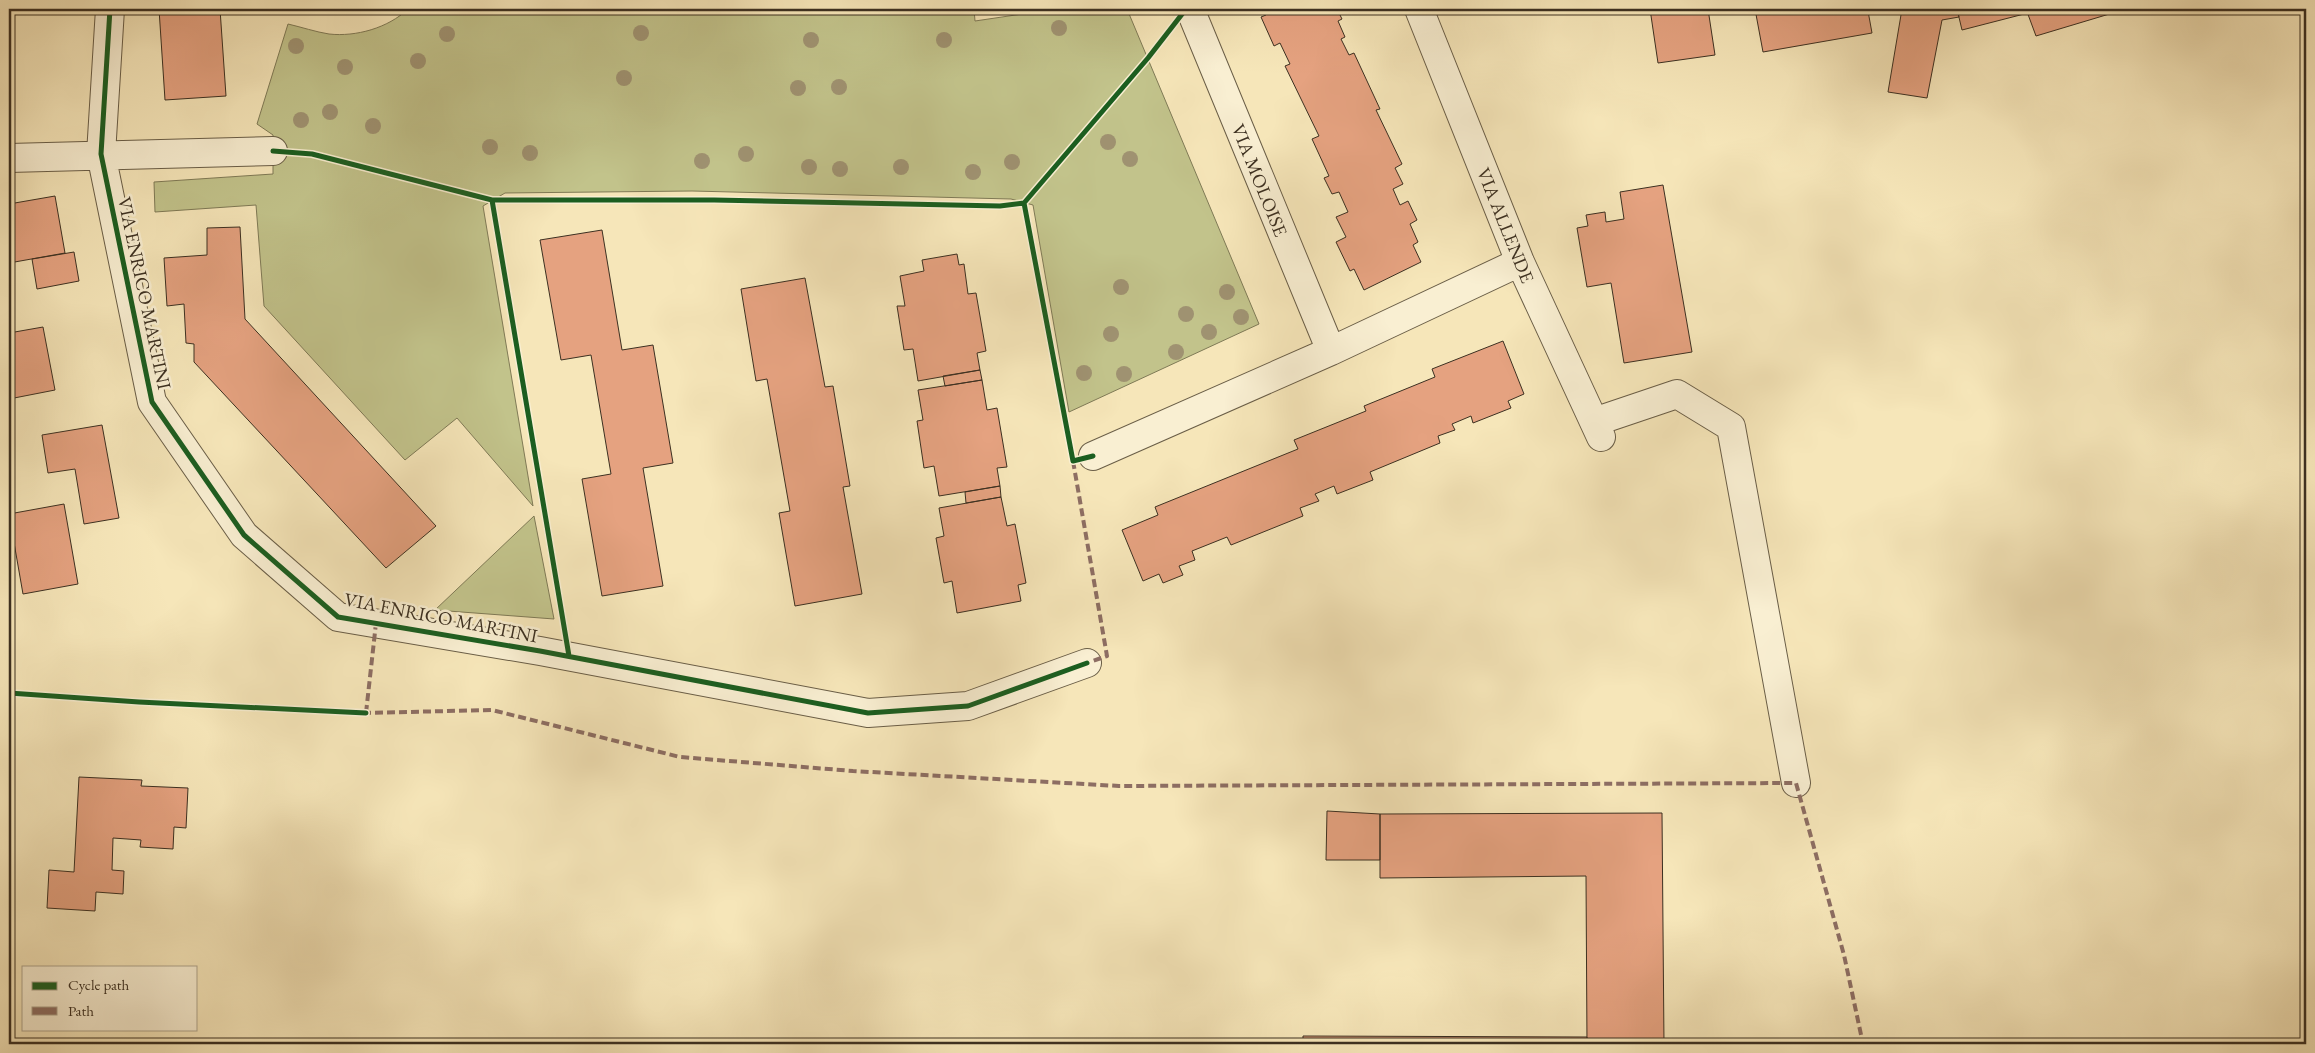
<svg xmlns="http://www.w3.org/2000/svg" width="2315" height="1053" font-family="'EB Garamond',serif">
<rect width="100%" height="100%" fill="#f6e6b9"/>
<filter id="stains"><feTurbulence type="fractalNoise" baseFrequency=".004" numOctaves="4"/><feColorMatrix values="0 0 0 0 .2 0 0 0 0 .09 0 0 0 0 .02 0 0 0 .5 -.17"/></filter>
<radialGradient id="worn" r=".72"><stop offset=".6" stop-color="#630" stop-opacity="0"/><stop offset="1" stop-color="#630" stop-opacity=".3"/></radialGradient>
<path fill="#c2c38b" stroke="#7f7a56" d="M408 9H974L975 21 1056 9H1127L1259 324 1069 412 1033 205 1011 199 692 191 505 193 483 206 533 506 457 418 405 460 264 306 256 205 155 212 154 182 273 174V135L257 124 288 24C301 27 316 32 329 34 356 37 388 28 408 9Z
M534 516 554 619 435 610Z"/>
<path fill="#e5a280" stroke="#3c3021" d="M159 9H220L226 96 165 100Z
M1263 9H1337L1342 19 1338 21 1345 37 1341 39 1349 55 1354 53 1380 109 1376 110 1402 164 1395 168 1403 184 1393 189 1400 205 1408 201 1417 220 1410 224 1418 242 1413 245 1421 262 1364 290 1354 269 1350 271 1336 242 1346 237 1336 217 1348 212 1339 192 1332 194 1324 178 1329 176 1312 139 1319 136 1285 66 1290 64 1280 43 1274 46 1261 17 1266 15Z
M1650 9H1708L1715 55 1658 63Z
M1755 9H1871L1868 11 1872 33 1763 52Z
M1902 9H1957L1959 17 1942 20 1927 98 1888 92Z
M1957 9H2026L2028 13 1962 30Z
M2026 9H2126L2036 36Z
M1663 185 1692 352 1624 363 1611 283 1587 287 1577 228 1588 226 1586 215 1605 212 1606 222 1624 219 1620 192Z
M55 196 65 253 9 263V204Z
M240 227 245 319 436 526 386 568 194 362V344L186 343 184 304 167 306 164 258 207 255V228Z
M602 230 622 350 653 345 673 463 643 468 663 586 602 596 582 479 611 474 591 355 561 360 540 240Z
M74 252 79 281 37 289 32 259Z
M957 254 959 265 964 264 968 294 976 293 986 351 977 353 980 370 918 381 913 349 904 350 897 306H905L900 276 924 271 922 260Z
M805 278 825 387 833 386 850 486 843 487 862 594 795 606 779 513 790 511 767 379 756 381 741 289Z
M43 327 55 390 9 399V333Z
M1503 341 1524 394 1508 401 1511 408 1473 423 1471 416 1452 424 1455 430 1438 436 1440 443 1370 472 1373 480 1337 494 1334 486 1315 494 1319 501 1300 508 1303 516 1231 545 1227 537 1192 551 1195 560 1179 566 1183 575 1163 583 1159 574 1143 581 1122 530 1158 515 1155 507 1298 449 1294 440 1366 411 1364 406 1435 377 1432 369Z
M980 370 982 380 945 386 943 376Z
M982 380 987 410 997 408 1007 467 997 468 1000 486 939 496 934 466 924 468 917 421 923 420 918 390Z
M102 425 119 518 84 524 75 469 48 473 42 435Z
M1000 486 1001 497 966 503 965 492Z
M1001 497 1007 526 1015 524 1026 583 1018 585 1021 601 957 613 952 581 944 583 936 538 944 536 939 508Z
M64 504 78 584 23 594 9 514Z
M79 777 142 780 141 786 188 788 186 828 174 827 173 849 140 847 141 840 113 838 112 870 124 871 123 894 96 892 95 911 47 908 49 870 74 872Z
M1327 811 1380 814V860H1326Z
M1662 813 1664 1044H1587L1586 876 1380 878V814Z
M1303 1036 1587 1037V1044H1303Z
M526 1043V1044H478Z"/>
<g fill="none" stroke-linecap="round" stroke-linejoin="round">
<defs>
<path id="street" d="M110 9 101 154 152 402 244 535 338 617 540 651 868 713 968 706 1087 663
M1190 9 1331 351
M1419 9 1520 262 1601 437
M9 158 273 151
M1594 422 1677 394 1731 427 1796 783
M1093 456 1331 351 1520 262"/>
</defs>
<use href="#street" stroke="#6a5e47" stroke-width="30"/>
<use href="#street" stroke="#f9efd2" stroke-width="28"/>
<path stroke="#8d6e63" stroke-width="4" stroke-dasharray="8 4" stroke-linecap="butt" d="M1073 461 1107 656 1087 663
M363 713 492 710 680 757 853 771 1119 786 1796 783 1844 955 1863 1044
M366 713 376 623"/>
<defs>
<path id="cycleway" d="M110 9 101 154 152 402 244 535 338 617 540 651 868 713 968 706 1087 663
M273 151 312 154 492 200H714L1000 206 1024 203 1148 58 1186 9
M492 200 569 656
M1024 203 1073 461 1093 456
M9 693 139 702 366 713"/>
</defs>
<use href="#cycleway" stroke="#f9efd2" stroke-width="8"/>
<use href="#cycleway" stroke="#1b5e20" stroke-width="5"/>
</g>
<g fill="#9f9271">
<circle cx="1059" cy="28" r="8"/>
<circle cx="641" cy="33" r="8"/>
<circle cx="447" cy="34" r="8"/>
<circle cx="811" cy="40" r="8"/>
<circle cx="944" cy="40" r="8"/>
<circle cx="296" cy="46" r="8"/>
<circle cx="418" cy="61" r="8"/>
<circle cx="345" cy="67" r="8"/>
<circle cx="624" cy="78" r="8"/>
<circle cx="839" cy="87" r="8"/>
<circle cx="798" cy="88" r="8"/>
<circle cx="330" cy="112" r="8"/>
<circle cx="301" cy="120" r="8"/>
<circle cx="373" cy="126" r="8"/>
<circle cx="1108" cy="142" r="8"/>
<circle cx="490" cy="147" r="8"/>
<circle cx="530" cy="153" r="8"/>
<circle cx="746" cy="154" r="8"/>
<circle cx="1130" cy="159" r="8"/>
<circle cx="702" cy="161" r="8"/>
<circle cx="1012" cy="162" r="8"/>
<circle cx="809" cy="167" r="8"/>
<circle cx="901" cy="167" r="8"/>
<circle cx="840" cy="169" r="8"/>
<circle cx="973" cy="172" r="8"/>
<circle cx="1121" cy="287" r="8"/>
<circle cx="1227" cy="292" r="8"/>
<circle cx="1186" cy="314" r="8"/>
<circle cx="1241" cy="317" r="8"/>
<circle cx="1209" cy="332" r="8"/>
<circle cx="1111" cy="334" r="8"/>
<circle cx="1176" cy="352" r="8"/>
<circle cx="1084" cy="373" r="8"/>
<circle cx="1124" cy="374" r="8"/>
</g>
<g text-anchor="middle" stroke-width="5" stroke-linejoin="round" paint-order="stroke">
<g font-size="19" fill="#3c3021" stroke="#f9efd2">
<text transform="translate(1260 180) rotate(68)" y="7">VIA MOLOISE</text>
<text transform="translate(1506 225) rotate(68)" y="7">VIA ALLENDE</text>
<text transform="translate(145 293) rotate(78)" y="7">VIA ENRICO MARTINI</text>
<text transform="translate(441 617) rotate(11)" y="7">VIA ENRICO MARTINI</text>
</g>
</g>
<rect width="2315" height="1053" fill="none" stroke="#f6e6b9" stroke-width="30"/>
<rect x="10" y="10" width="2295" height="1033" fill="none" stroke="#3c3021" stroke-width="2.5"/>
<rect x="15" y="15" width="2285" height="1023" fill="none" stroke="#3c3021"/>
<rect x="22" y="966" width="175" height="65" fill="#f9efd2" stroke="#ada38b"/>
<rect x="32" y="982" width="25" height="8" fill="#1b5e20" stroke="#ada38b"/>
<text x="68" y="990" font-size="15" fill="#3c3021">Cycle path</text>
<rect x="32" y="1007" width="25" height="8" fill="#8d6e63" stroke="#ada38b"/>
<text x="68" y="1016" font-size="15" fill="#3c3021">Path</text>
<rect width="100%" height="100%" filter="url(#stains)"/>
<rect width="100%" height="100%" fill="url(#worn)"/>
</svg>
